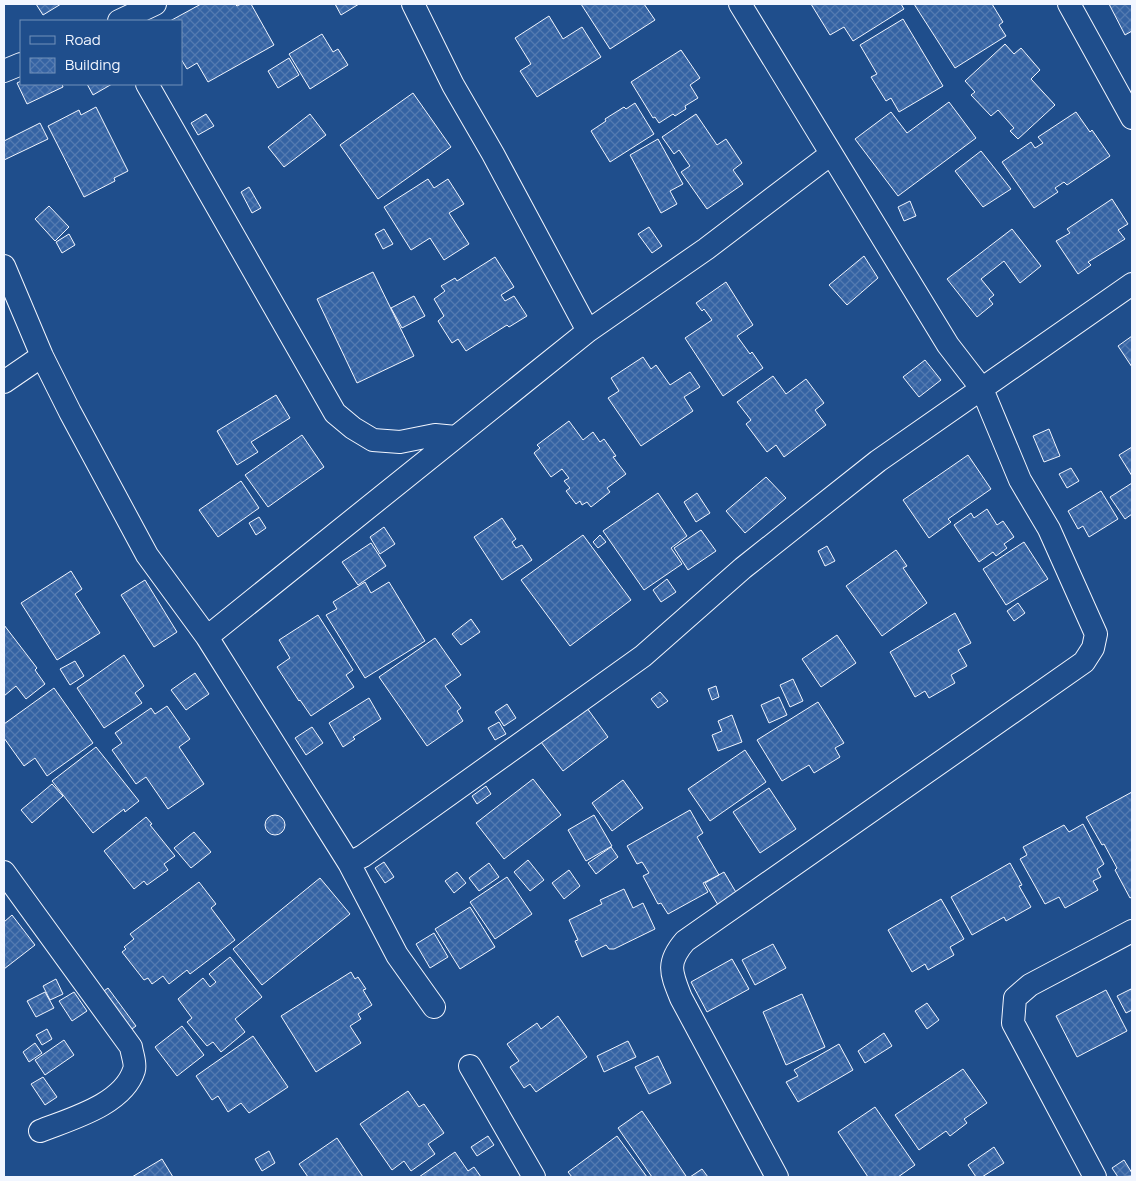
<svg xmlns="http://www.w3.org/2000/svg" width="1136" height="1181" font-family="Manrope,sans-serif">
<defs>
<pattern id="building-cross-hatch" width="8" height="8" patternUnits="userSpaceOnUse" patternTransform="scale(1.25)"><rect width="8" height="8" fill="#3563a3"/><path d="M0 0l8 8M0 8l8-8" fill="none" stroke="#537ab1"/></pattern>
</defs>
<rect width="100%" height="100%" fill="#1f4e8c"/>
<path fill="url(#building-cross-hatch)" stroke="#f2f6ff" d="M36 4H61L43 15Z
M201 4H235L237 6 241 4H251L274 45 208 82 197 63 187 69 181 59V21H170Z
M335 4H359L341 15Z
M581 4H644L655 20 610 49Z
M811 4H901L904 9 853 41 844 27 830 35Z
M914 4H992L1003 22 999 25 1006 36 955 68Z
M1109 4H1132V31L1125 35Z
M549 16 563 39 582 27 601 57 537 97 520 71 531 64 515 38Z
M903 19 943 86 899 112 891 98 886 101 871 77 877 74 860 45Z
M322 34 333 52 338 49 348 65 310 89 289 54Z
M1005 44 1014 54 1021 48 1040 70 1031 79 1055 105 1018 139 1010 131 1014 128 998 110 991 116 971 95 975 92 965 81Z
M681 50 700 78 690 85 698 98 685 106 686 109 675 116 673 114 659 123 655 117 653 118 631 82Z
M289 58 299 75 278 88 268 71Z
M21 81V84H62L63 87 27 104 17 83Z
M87 84H112L93 95Z
M413 93 451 147 378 199 340 145Z
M949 102 976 138 898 196 855 139 891 112 907 133Z
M635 103 654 134 610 162 591 131 606 121 605 119 624 107 626 109Z
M96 107 128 171 114 178 115 181 84 197 48 126 79 110 81 115Z
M1076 112 1090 132 1092 130 1110 156 1067 185 1064 182 1055 188 1058 192 1034 208 1002 162 1031 142 1035 148 1043 143 1038 137Z
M206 114 214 126 198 135 191 123Z
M310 114 326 135 284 167 268 147Z
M696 114 717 145 726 139 742 163 733 170 743 184 707 209 681 172 690 166 679 150 674 154 662 137Z
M40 123 48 139 4 160V141Z
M658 139 683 184 670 191 677 204 661 213 630 155Z
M981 151 1011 189 983 207 955 171Z
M428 179 434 188 448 179 464 204 449 213 469 244 444 260 430 238 411 250 384 207Z
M249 187 261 208 252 213 241 192Z
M1112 199 1128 224 1118 230 1125 239 1088 262 1091 265 1078 274 1056 241 1070 233 1067 229Z
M910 201 916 216 904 221 898 207Z
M49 206 69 227 55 241 35 219Z
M649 227 662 246 652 253 638 234Z
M384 229 393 244 383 249 375 234Z
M1012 229 1041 266 1020 283 1004 261 981 279 994 295 989 299 993 304 977 317 947 279Z
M69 234 75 245 62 253 56 242Z
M864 256 878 278 847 305 829 285Z
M495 257 514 287 501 295 505 301 514 296 527 316 509 327 507 325 466 351 458 339 452 343 438 321 444 316 434 299 445 291 441 286 455 278 457 281Z
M373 272 414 356 357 383 317 299Z
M726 282 753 325 737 336 750 354 752 352 763 368 723 396 685 338 712 320 704 309 702 311 696 303Z
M414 296 425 316 402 328 391 308Z
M1132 336V367L1118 346Z
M643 357 651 369 656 365 670 385 690 372 700 387 684 397 693 411 641 446 608 398 619 391 611 378Z
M925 360 941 380 919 397 903 377Z
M773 376 786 394 806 379 824 403 815 410 826 425 784 457 776 445 767 452 746 424 751 420 737 402Z
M276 395 290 418 251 442 258 452 237 465 217 431Z
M569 421 583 440 593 432 600 442 604 439 616 456 613 457 626 474 607 488 610 492 591 507 587 502 582 505 580 501 576 504 566 491 570 488 564 481 569 478 562 469 551 477 534 453 540 448 537 445Z
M1049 429 1060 456 1044 462 1033 436Z
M302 435 324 467 268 507 245 475Z
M1132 447V476L1119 455Z
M968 455 991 489 948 519 951 522 929 538 903 500Z
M1071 468 1079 481 1067 488 1059 474Z
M766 477 786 498 745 533 726 511Z
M241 481 259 508 218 537 199 510Z
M1132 483V514L1125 519 1110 497Z
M1101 491 1118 519 1089 537 1083 526 1078 529 1068 511Z
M658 493 687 536 671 548 682 564 644 590 603 531Z
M697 493 710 513 696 522 684 502Z
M987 509 997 525 1003 521 1014 537 1004 544 1007 548 996 556 993 552 979 562 954 525 971 513 974 518Z
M259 517 266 528 256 535 249 523Z
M502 518 516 539 512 542 516 548 522 545 532 560 502 580 474 537Z
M384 527 395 544 380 554 370 537Z
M701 530 716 551 688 570 674 548Z
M583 535 631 600 570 646 521 580Z
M600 535 606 542 598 548 593 542Z
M1024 542 1048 579 1006 605 983 569Z
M371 543 386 566 358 585 342 562Z
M827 546 835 561 825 566 818 551Z
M896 550 907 566 903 568 927 603 882 636 846 586Z
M71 571 82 589 75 594 100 633 57 660 21 603Z
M667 579 676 592 661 602 653 590Z
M145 580 177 632 154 647 121 595Z
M365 582 371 593 389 582 425 641 365 678 326 615 337 609 333 602Z
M1018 603 1025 613 1014 621 1007 611Z
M955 613 971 643 958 650 967 666 951 675 955 683 929 698 925 691 915 697 890 652Z
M318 615 353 670 346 675 354 687 311 716 300 700 299 701 277 667 290 658 279 640Z
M471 619 480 632 461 645 452 634Z
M4 625 37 668 35 670 45 684 26 699 16 686 4 696Z
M837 635 856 663 821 687 802 659Z
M435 638 461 675 445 686 461 708 457 711 463 721 427 746 379 677Z
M124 655 144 686 135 693 142 703 104 728 77 688Z
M75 661 84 676 70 685 60 669Z
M195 673 209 694 186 710 171 690Z
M793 679 803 701 790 707 780 685Z
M716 686 719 697 712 700 708 689Z
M54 688 93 743 47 776 35 758 24 766 4 738V724Z
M660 692 668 701 658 708 651 699Z
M779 697 787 715 769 723 761 705Z
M369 698 381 719 353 737 355 739 343 747 329 723Z
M818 702 844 743 835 748 840 757 814 773 809 765 782 781 757 740Z
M507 704 516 718 504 726 495 712Z
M167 706 190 739 179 747 204 784 168 809 146 777 136 784 112 750 122 743 115 733 151 708 155 714Z
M587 708 608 737 563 771 541 742Z
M732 715 742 742 718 751 712 735 722 731 718 721Z
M499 722 506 734 495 740 488 728Z
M312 727 323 743 306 755 295 738Z
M96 747 139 801 125 812 124 809 93 833 52 781Z
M745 750 766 782 710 821 688 789Z
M533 779 561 815 504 859 476 823Z
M623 780 643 808 612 831 592 803Z
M52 784 63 796 32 823 21 810Z
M486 786 491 794 477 804 472 796Z
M769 788 796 829 760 853 733 812Z
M1132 792V897L1130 898 1115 870 1117 868 1104 844 1102 845 1086 817Z
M690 810 703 833 697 837 719 875 703 883 708 892 668 914 661 903 658 904 643 876 649 873 642 862 637 864 627 846Z
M265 825a10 10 0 1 1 20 0a10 10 0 1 1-20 0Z
M594 815 612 846 586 861 568 830Z
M146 817 152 824 150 825 175 856 164 864 168 870 147 885 144 881 134 889 104 851Z
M1083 824 1104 864 1097 869 1101 877 1093 881 1098 890 1065 908 1059 897 1045 904 1020 859 1027 855 1023 847 1064 825 1069 832Z
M194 832 211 852 191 868 174 848Z
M611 847 618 857 596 874 588 863Z
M528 860 544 880 530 891 514 872Z
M384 862 394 877 385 883 375 868Z
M489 863 499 877 479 891 469 878Z
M1010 863 1022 885 1019 886 1031 907 1006 921 1004 917 972 935 951 897Z
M569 870 580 886 564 899 552 883Z
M457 872 466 883 454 893 445 881Z
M724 872 737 894 718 905 705 883Z
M507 877 532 914 495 939 470 902Z
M320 878 350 914 262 985 233 949Z
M199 882 216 904 211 908 235 940 190 974 187 970 169 984 163 976 152 984 148 978 144 980 122 952 126 949 124 947 134 939 130 934Z
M624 889 633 908 643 903 655 929 614 949H609L606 945 582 957 575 941 578 940 569 920 602 904 600 900Z
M941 899 964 939 950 947 954 955 928 970 925 964 912 972 888 930Z
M470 907 495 947 460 969 435 929Z
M12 915 35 945 4 969V922Z
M434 933 448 957 430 968 416 944Z
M773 944 786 968 755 985 742 960Z
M230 957 262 997 235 1019 245 1032 221 1052 213 1042 207 1046 187 1022 192 1018 178 999 203 978 210 987 216 982 209 974Z
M732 959 749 989 707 1012 691 982Z
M351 972 355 979 358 977 366 989 363 990 372 1005 358 1014 361 1019 350 1026 361 1043 316 1072 281 1016Z
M56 979 63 994 50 1000 43 986Z
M108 988 136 1026 128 1032 100 994Z
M1131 989 1132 992V1010L1126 1013 1117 996Z
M1106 990 1127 1031 1077 1057 1056 1016Z
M45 992 54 1008 36 1017 27 1001Z
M74 992 87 1011 72 1021 59 1001Z
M802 994 825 1047 786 1065 763 1012Z
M927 1003 939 1020 927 1029 915 1011Z
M558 1016 587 1057 536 1092 530 1084 524 1088 510 1067 519 1061 507 1044 537 1023 541 1029Z
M182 1026 204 1055 177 1076 155 1047Z
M47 1029 52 1039 42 1045 36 1035Z
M884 1033 892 1046 865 1063 858 1051Z
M253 1036 288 1087 249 1113 241 1103 228 1112 218 1096 212 1100 196 1076Z
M64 1040 74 1055 45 1075 35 1060Z
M628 1041 636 1057 604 1072 597 1056Z
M35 1043 42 1053 29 1062 23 1052Z
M839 1044 853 1070 798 1102 786 1082 798 1076 794 1070Z
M658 1056 671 1083 649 1094 635 1067Z
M963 1069 987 1103 964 1119 967 1123 950 1136 946 1131 919 1150 895 1115Z
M43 1077 57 1097 45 1105 31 1084Z
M408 1091 419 1107 424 1104 444 1133 428 1144 435 1154 411 1171 404 1161 392 1170 360 1124Z
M875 1107 915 1165 898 1177H868L838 1132Z
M642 1111 686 1176 684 1177H652L618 1128Z
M488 1136 494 1145 477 1156 471 1147Z
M617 1136 647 1177H572L568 1172Z
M337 1138 363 1177H308L299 1164Z
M994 1147 1004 1163 982 1177H976L968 1165Z
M269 1151 275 1163 262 1171 255 1159Z
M455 1152 468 1171 474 1167 481 1177H419Z
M162 1159 173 1177H132Z
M1124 1160 1132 1173V1176L1118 1177 1112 1168Z
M702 1169 708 1177H690Z"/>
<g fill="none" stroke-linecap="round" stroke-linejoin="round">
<defs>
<path id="street" d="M413 4 453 85 493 154 588 331 706 249 831 154
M740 4 948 345 982 389 1020 480 1049 529 1096 634 1093 648 1084 662 685 941C666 963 671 973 681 998L777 1177
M1069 4 1132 118
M119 21 155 4
M4 71 21 64
M147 84 335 413 353 428 373 440 400 442 435 435 456 437
M4 266 42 356 70 412 147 555 207 637 349 863 397 955 434 1007
M4 382 42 356
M207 637 588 331
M349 863 363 856 643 656 743 568 878 461 1132 284
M4 872 131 1047C132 1054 136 1064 134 1070 123 1105 70 1119 40 1131
M470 1066 534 1177
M1095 1177 1013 1023 1015 998 1030 985 1132 931"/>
</defs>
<use href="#street" stroke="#f2f6ff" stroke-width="24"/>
<use href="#street" stroke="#1f4e8c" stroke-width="22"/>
</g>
<rect width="1136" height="1181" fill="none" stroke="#f2f6ff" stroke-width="10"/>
<rect x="20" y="20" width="162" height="65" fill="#1f4e8c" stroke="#7391ba"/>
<rect x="30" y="36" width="25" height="8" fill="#1f4e8c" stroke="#7391ba"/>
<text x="65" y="45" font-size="15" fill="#f2f6ff">Road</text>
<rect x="30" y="58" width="25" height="15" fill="url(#building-cross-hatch)" stroke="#7391ba"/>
<text x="65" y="70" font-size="15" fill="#f2f6ff">Building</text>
</svg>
